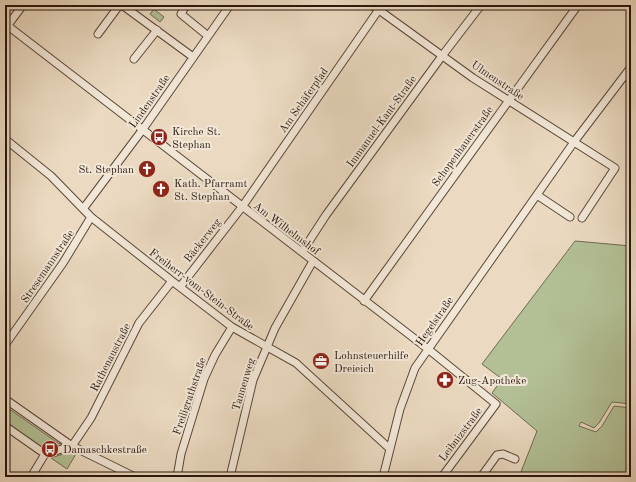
<svg xmlns="http://www.w3.org/2000/svg" width="636" height="482" font-family="'Old Standard TT',serif">
<rect width="100%" height="100%" fill="#ebdac1"/>
<filter id="stains"><feTurbulence type="fractalNoise" baseFrequency=".005" numOctaves="4"/><feColorMatrix values="0 0 0 0 .2 0 0 0 0 .09 0 0 0 0 .02 0 0 0 .5 -.17"/></filter>
<radialGradient id="worn" r=".72"><stop offset=".6" stop-color="#630" stop-opacity="0"/><stop offset="1" stop-color="#630" stop-opacity=".3"/></radialGradient>
<path fill="#b3c096" stroke="#6e6b51" d="M154 9 164 17 160 22 150 14Z
M575 241 631 246V404L612 402 599 423 594 428 581 422 579 426 596 432 602 426 614 406 631 408V477H519L537 431 492 393 502 379 482 364Z
M5 406 58 443 64 445 45 450 5 423Z
M72 451 76 454 67 469 51 458Z"/>
<g fill="none" stroke-linecap="round" stroke-linejoin="round">
<defs>
<path id="minor" d="M122 5 193 57
M186 5 181 14 208 36
M372 5 473 78 615 168 582 218
M8 26 428 349 496 404 442 477
M5 29 23 5
M98 34 118 7 121 5
M134 59 157 30
M5 139 51 176 91 217 172 281 232 327 296 363 390 449
M537 195 570 217
M83 209 143 129 230 5
M302 252 326 215 442 56 481 5
M180 287 242 207 382 5
M364 301 578 5
M5 345 63 263 91 217
M5 399 72 446 135 477
M5 426 45 454
M72 446 91 418 139 323 172 281
M31 477 45 454 72 446
M177 477 181 454 204 379 215 355 232 327
M230 477 253 380 275 328 313 261
M383 477 400 409 415 368 574 142 631 67
M481 477 497 455 503 454 515 459"/>
</defs>
<use href="#minor" stroke="#5a4739" stroke-width="9"/>
<use href="#minor" stroke="#f2e7d7" stroke-width="7"/>
</g>
<defs>
<symbol id="bus-disc" viewBox="-11 -11 22 22"><circle r="9.5" fill="#8f2418" stroke="#f2e7d7"/><path d="M-5-6H5V4H4V6H2V4H-2V6H-4V4H-5ZM-3.5-4V0h7V-4ZM-3.5 1.2v1.5H-2V1.2ZM2 1.2v1.5H3.5V1.2Z" fill="#fff"/></symbol>
<symbol id="church-disc" viewBox="-11 -11 22 22"><circle r="9.5" fill="#8f2418" stroke="#f2e7d7"/><path d="M-1.2-6h2.4v3.5h3.3v2.4h-3.3V6h-2.4V-.1h-3.3v-2.4h3.3Z" fill="#fff"/></symbol>
<symbol id="office-disc" viewBox="-11 -11 22 22"><circle r="9.5" fill="#8f2418" stroke="#f2e7d7"/><path d="M-6-3h4V-5.5h4V-3h4V5H-6ZM-1-4.5V-3h2v-1.5ZM-6 0V1H6V0Z" fill="#fff"/></symbol>
<symbol id="pharmacy-disc" viewBox="-11 -11 22 22"><circle r="9.5" fill="#8f2418" stroke="#f2e7d7"/><path d="M-2-6h4v4h4v4h-4v4h-4v-4h-4v-4h4Z" fill="#fff"/></symbol>
</defs>
<g fill-rule="evenodd">
<use href="#bus-disc" x="149" y="127" width="20" height="20"/>
<use href="#church-disc" x="137" y="159" width="20" height="20"/>
<use href="#church-disc" x="151" y="179" width="20" height="20"/>
<use href="#office-disc" x="311" y="351" width="20" height="20"/>
<use href="#pharmacy-disc" x="435" y="370" width="20" height="20"/>
<use href="#bus-disc" x="40" y="439" width="20" height="20"/>
</g>
<g text-anchor="middle" stroke-width="4" stroke-linejoin="round" paint-order="stroke">
<g font-size="11" fill="#29160c" stroke="#f2e7d7">
<text transform="translate(498 80) rotate(34)" y="4">Ulmenstraße</text>
<text transform="translate(303 100) rotate(-55)" y="4">Am Schäferpfad</text>
<text transform="translate(149 101) rotate(-55)" y="4">Lindenstraße</text>
<text transform="translate(381 121) rotate(-54)" y="4">Immanuel-Kant-Straße</text>
<text transform="translate(462 146) rotate(-54)" y="4">Schopenhauerstraße</text>
<text transform="translate(287 228) rotate(37)" y="4">Am Wilhelmshof</text>
<text transform="translate(202 240) rotate(-52)" y="4">Bäckerweg</text>
<text transform="translate(47 266) rotate(-56)" y="4">Stresemannstraße</text>
<text transform="translate(202 289) rotate(37)" y="4">Freiherr-vom-Stein-Straße</text>
<text transform="translate(434 321) rotate(-55)" y="4">Hegelstraße</text>
<text transform="translate(110 357) rotate(-63)" y="4">Rathenaustraße</text>
<text transform="translate(243 384) rotate(-73)" y="4">Tannenweg</text>
<text transform="translate(189 396) rotate(-71)" y="4">Freiligrathstraße</text>
<text transform="translate(460 434) rotate(-53)" y="4">Leibnizstraße</text>
</g>
<g font-size="11" fill="#29160c" stroke="#f2e7d7" text-anchor="start">
<text x="172" y="135">Kirche St.<tspan x="172" dy="13">Stephan</tspan></text>
<text x="134" y="173" text-anchor="end">St. Stephan</text>
<text x="174" y="187">Kath. Pfarramt<tspan x="174" dy="13">St. Stephan</tspan></text>
<text x="334" y="359">Lohnsteuerhilfe<tspan x="334" dy="13">Dreieich</tspan></text>
<text x="458" y="384">Zug-Apotheke</text>
<text x="63" y="453">Damaschkestraße</text>
</g>
</g>
<rect width="636" height="482" fill="none" stroke="#ebdac1" stroke-width="20"/>
<rect x="6" y="6" width="624" height="470" fill="none" stroke="#29160c" stroke-width="2"/>
<rect x="10" y="10" width="616" height="462" fill="none" stroke="#29160c"/>
<rect width="100%" height="100%" filter="url(#stains)"/>
<rect width="100%" height="100%" fill="url(#worn)"/>
</svg>
